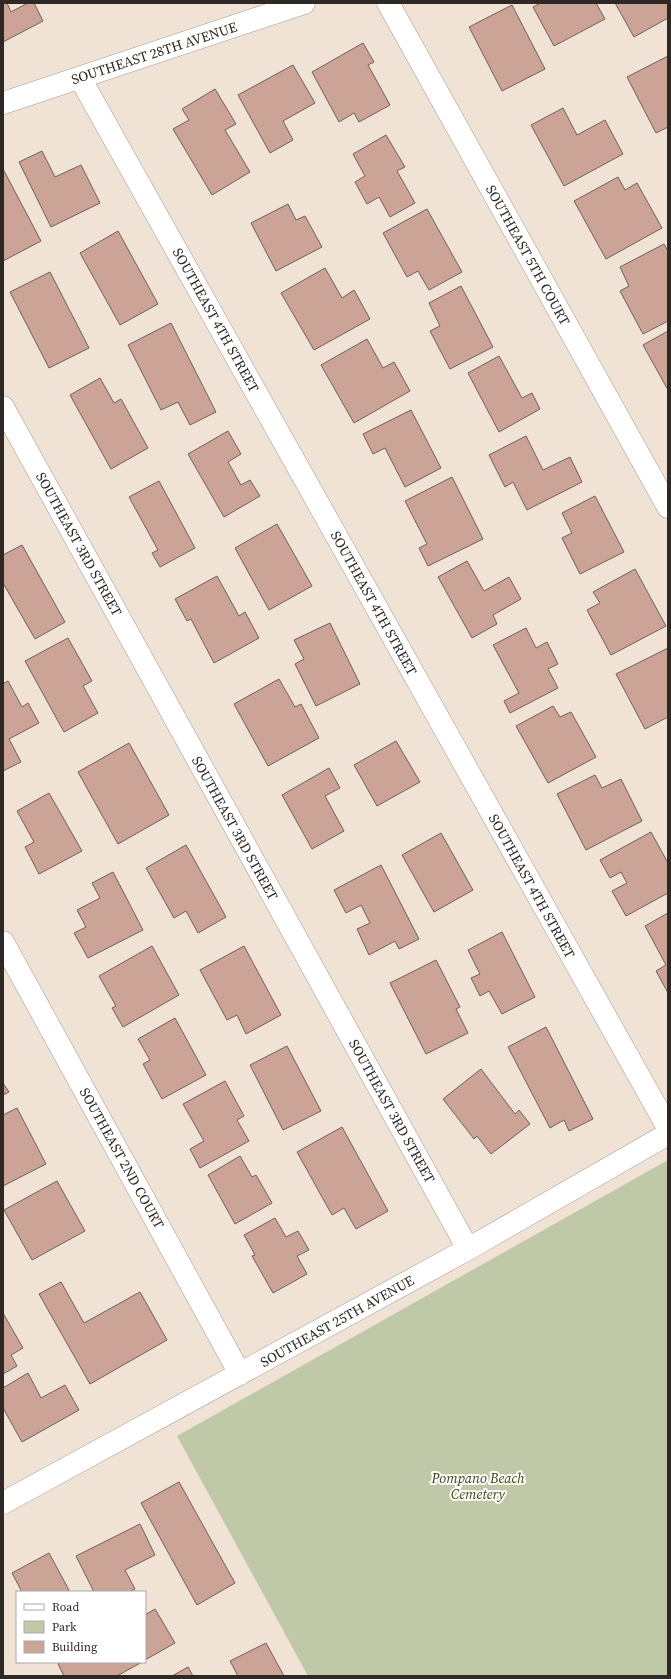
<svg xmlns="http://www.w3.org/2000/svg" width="671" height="1679" font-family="'Source Serif 4',serif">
<rect width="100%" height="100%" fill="#f0e2d4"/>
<path fill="#c0c9a7" d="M668 1160V1676H308L177 1436Z"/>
<path fill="#cba497" stroke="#715f59" d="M3 3H7L11 12 28 3H34L43 21 3 42Z
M541 3H596L605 19 554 46 533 7Z
M615 3H668V18L634 37Z
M512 5 545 69 502 91 469 27Z
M363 43 374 62 368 65 390 105 359 122 354 113 339 122 312 72Z
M668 56V127L656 133 627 77Z
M293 65 315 103 283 121 293 140 270 153 238 95Z
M215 89 236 124 225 130 250 172 212 195 173 129 189 120 182 109Z
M563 108 577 135 605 120 623 154 564 186 531 125Z
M386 135 405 167 397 171 415 203 390 217 379 197 367 204 355 182 365 176 353 154Z
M42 151 55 177 81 165 100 203 51 227 19 162Z
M3 169 41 241 3 261Z
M618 177 625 190 637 183 662 228 606 259 574 201Z
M288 204 296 220 305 216 322 247 276 271 251 223Z
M427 209 462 272 429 290 418 271 407 277 383 233Z
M118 231 158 304 120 325 80 253Z
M664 244 668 251V321L643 334 620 291 629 286 620 267Z
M325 268 342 298 354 290 370 319 314 350 281 293Z
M50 272 89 348 49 368 10 292Z
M461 286 493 347 450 369 430 331 440 326 429 303Z
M171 323 216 412 190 425 178 402 161 410 128 345Z
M668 331V390L643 345Z
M367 339 383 368 394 362 410 391 354 423 321 365Z
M499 356 522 398 532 393 540 409 499 432 468 373Z
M100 378 114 403 121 399 148 448 111 469 70 395Z
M411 410 441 468 405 487 385 448 373 454 363 434Z
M228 431 241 454 228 462 241 485 250 480 260 496 224 517 188 454Z
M526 436 543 470 570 457 582 482 527 510 513 482 505 487 489 455Z
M452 477 483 539 428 566 419 548 427 544 405 501Z
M159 481 195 548 160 567 152 553 158 550 129 497Z
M595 496 624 552 580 574 562 538 572 533 562 513Z
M277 524 312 586 269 610 235 548Z
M22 545 65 622 35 639 3 583V555Z
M467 561 484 591 509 577 521 599 493 615 497 624 472 638 438 577Z
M635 569 666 626 611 655 587 610 600 603 593 592Z
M217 576 239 616 245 612 259 638 214 663 191 619 187 621 175 599Z
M330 623 360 684 316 706 295 664 304 659 294 640Z
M526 628 536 648 547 642 558 664 548 669 558 688 510 713 504 701 519 693 493 645Z
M68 638 92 681 83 686 98 713 64 732 25 661Z
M668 648V717L645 729 616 674Z
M279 679 295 707 301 704 319 738 268 766 234 704Z
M8 681 22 707 28 703 39 723 9 739 21 762 3 771V684Z
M553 706 560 717 571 712 596 757 548 783 516 726Z
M396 741 420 782 377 806 354 765Z
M129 743 169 815 118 844 78 772Z
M329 768 340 788 325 796 344 831 312 849 282 795Z
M595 775 602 788 621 779 642 821 586 850 557 794Z
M49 793 82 851 39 874 25 847 34 842 17 811Z
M651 832 668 863V893L626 916 612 891 627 883 621 872 610 878 600 860Z
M441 833 473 890 434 912 402 855Z
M186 845 226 917 198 933 186 911 174 918 146 868Z
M381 865 419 939 399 949 395 941 369 955 357 929 370 923 361 905 346 913 334 890Z
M113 872 143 930 88 958 74 933 86 927 77 910 100 898 92 883Z
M668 913V993L656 971 666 965 645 926Z
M502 932 535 997 502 1014 489 991 480 996 471 978 480 974 468 950Z
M152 946 179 995 123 1027 112 1008 116 1006 99 976Z
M244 946 281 1015 246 1034 237 1015 227 1020 200 970Z
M436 960 460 1007 456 1009 468 1033 426 1054 390 983Z
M175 1018 206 1075 162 1099 143 1064 150 1060 138 1039Z
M546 1027 593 1119 569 1131 564 1120 550 1128 508 1047Z
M287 1046 321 1111 283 1130 250 1065Z
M481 1069 515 1114 519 1110 530 1124 491 1154 477 1136 474 1139 443 1099Z
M225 1081 244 1116 237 1120 249 1141 200 1168 190 1149 204 1141 183 1104Z
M3 1083 9 1092 3 1095Z
M17 1108 46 1164 3 1186V1115Z
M342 1127 388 1211 356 1229 344 1208 332 1215 297 1152Z
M240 1156 252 1177 256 1175 272 1203 235 1224 208 1175Z
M57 1181 85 1231 32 1260 4 1210Z
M275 1218 286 1237 298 1231 309 1250 297 1256 307 1274 273 1293 252 1256 255 1255 244 1235Z
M61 1282 84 1323 140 1292 167 1340 90 1384 39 1294Z
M3 1313 23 1348 11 1355 17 1366 3 1374Z
M28 1373 41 1398 65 1385 79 1410 22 1442 3 1408V1388Z
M179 1482 235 1583 197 1605 141 1503Z
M140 1524 155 1555 125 1570 135 1589 129 1592H94L76 1556Z
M49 1553 70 1592H22L12 1573Z
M155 1609 175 1643 145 1660V1615Z
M266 1643 284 1676H238L230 1661Z
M61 1662H142L117 1676H64L58 1664Z
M188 1667 193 1676H172Z"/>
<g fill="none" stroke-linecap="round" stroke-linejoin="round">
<defs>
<path id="minor" d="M388 3 668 507
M80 78 668 1128
M3 103 304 3
M3 407 468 1249
M3 942 240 1374
M3 1503 468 1249 668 1134"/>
</defs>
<use href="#minor" stroke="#a5988b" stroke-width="23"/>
<use href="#minor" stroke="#fff" stroke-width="22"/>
</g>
<g text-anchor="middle" stroke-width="4" stroke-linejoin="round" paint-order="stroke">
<g font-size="14" fill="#2e2924" stroke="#fff">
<text transform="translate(154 53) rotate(-18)" y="5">SOUTHEAST 28TH AVENUE</text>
<text transform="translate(528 255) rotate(61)" y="5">SOUTHEAST 5TH COURT</text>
<text transform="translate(216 320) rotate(61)" y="5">SOUTHEAST 4TH STREET</text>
<text transform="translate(79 544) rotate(61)" y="5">SOUTHEAST 3RD STREET</text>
<text transform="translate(374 603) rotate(61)" y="5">SOUTHEAST 4TH STREET</text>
<text transform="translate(235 828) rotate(61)" y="5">SOUTHEAST 3RD STREET</text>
<text transform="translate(532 886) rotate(61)" y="5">SOUTHEAST 4TH STREET</text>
<text transform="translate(392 1111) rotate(61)" y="5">SOUTHEAST 3RD STREET</text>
<text transform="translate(122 1158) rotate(61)" y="5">SOUTHEAST 2ND COURT</text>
<text transform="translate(337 1321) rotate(-29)" y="5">SOUTHEAST 25TH AVENUE</text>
</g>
<g font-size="14" font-style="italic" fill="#3b450b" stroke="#fff">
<text x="478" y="1483">Pompano Beach<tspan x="478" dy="16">Cemetery</tspan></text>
</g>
</g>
<rect width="671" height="1679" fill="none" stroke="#2e2924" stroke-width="8"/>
<rect x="16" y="1591" width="130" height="72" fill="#ffffff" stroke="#aba9a7"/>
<rect x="24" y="1604" width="20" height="6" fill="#ffffff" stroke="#aba9a7"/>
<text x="52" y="1611" font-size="12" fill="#2e2924">Road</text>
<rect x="24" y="1621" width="20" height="12" fill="#c0c9a7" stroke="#aba9a7"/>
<text x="52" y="1631" font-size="12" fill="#2e2924">Park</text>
<rect x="24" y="1641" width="20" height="12" fill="#cba497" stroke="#aba9a7"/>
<text x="52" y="1651" font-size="12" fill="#2e2924">Building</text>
</svg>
